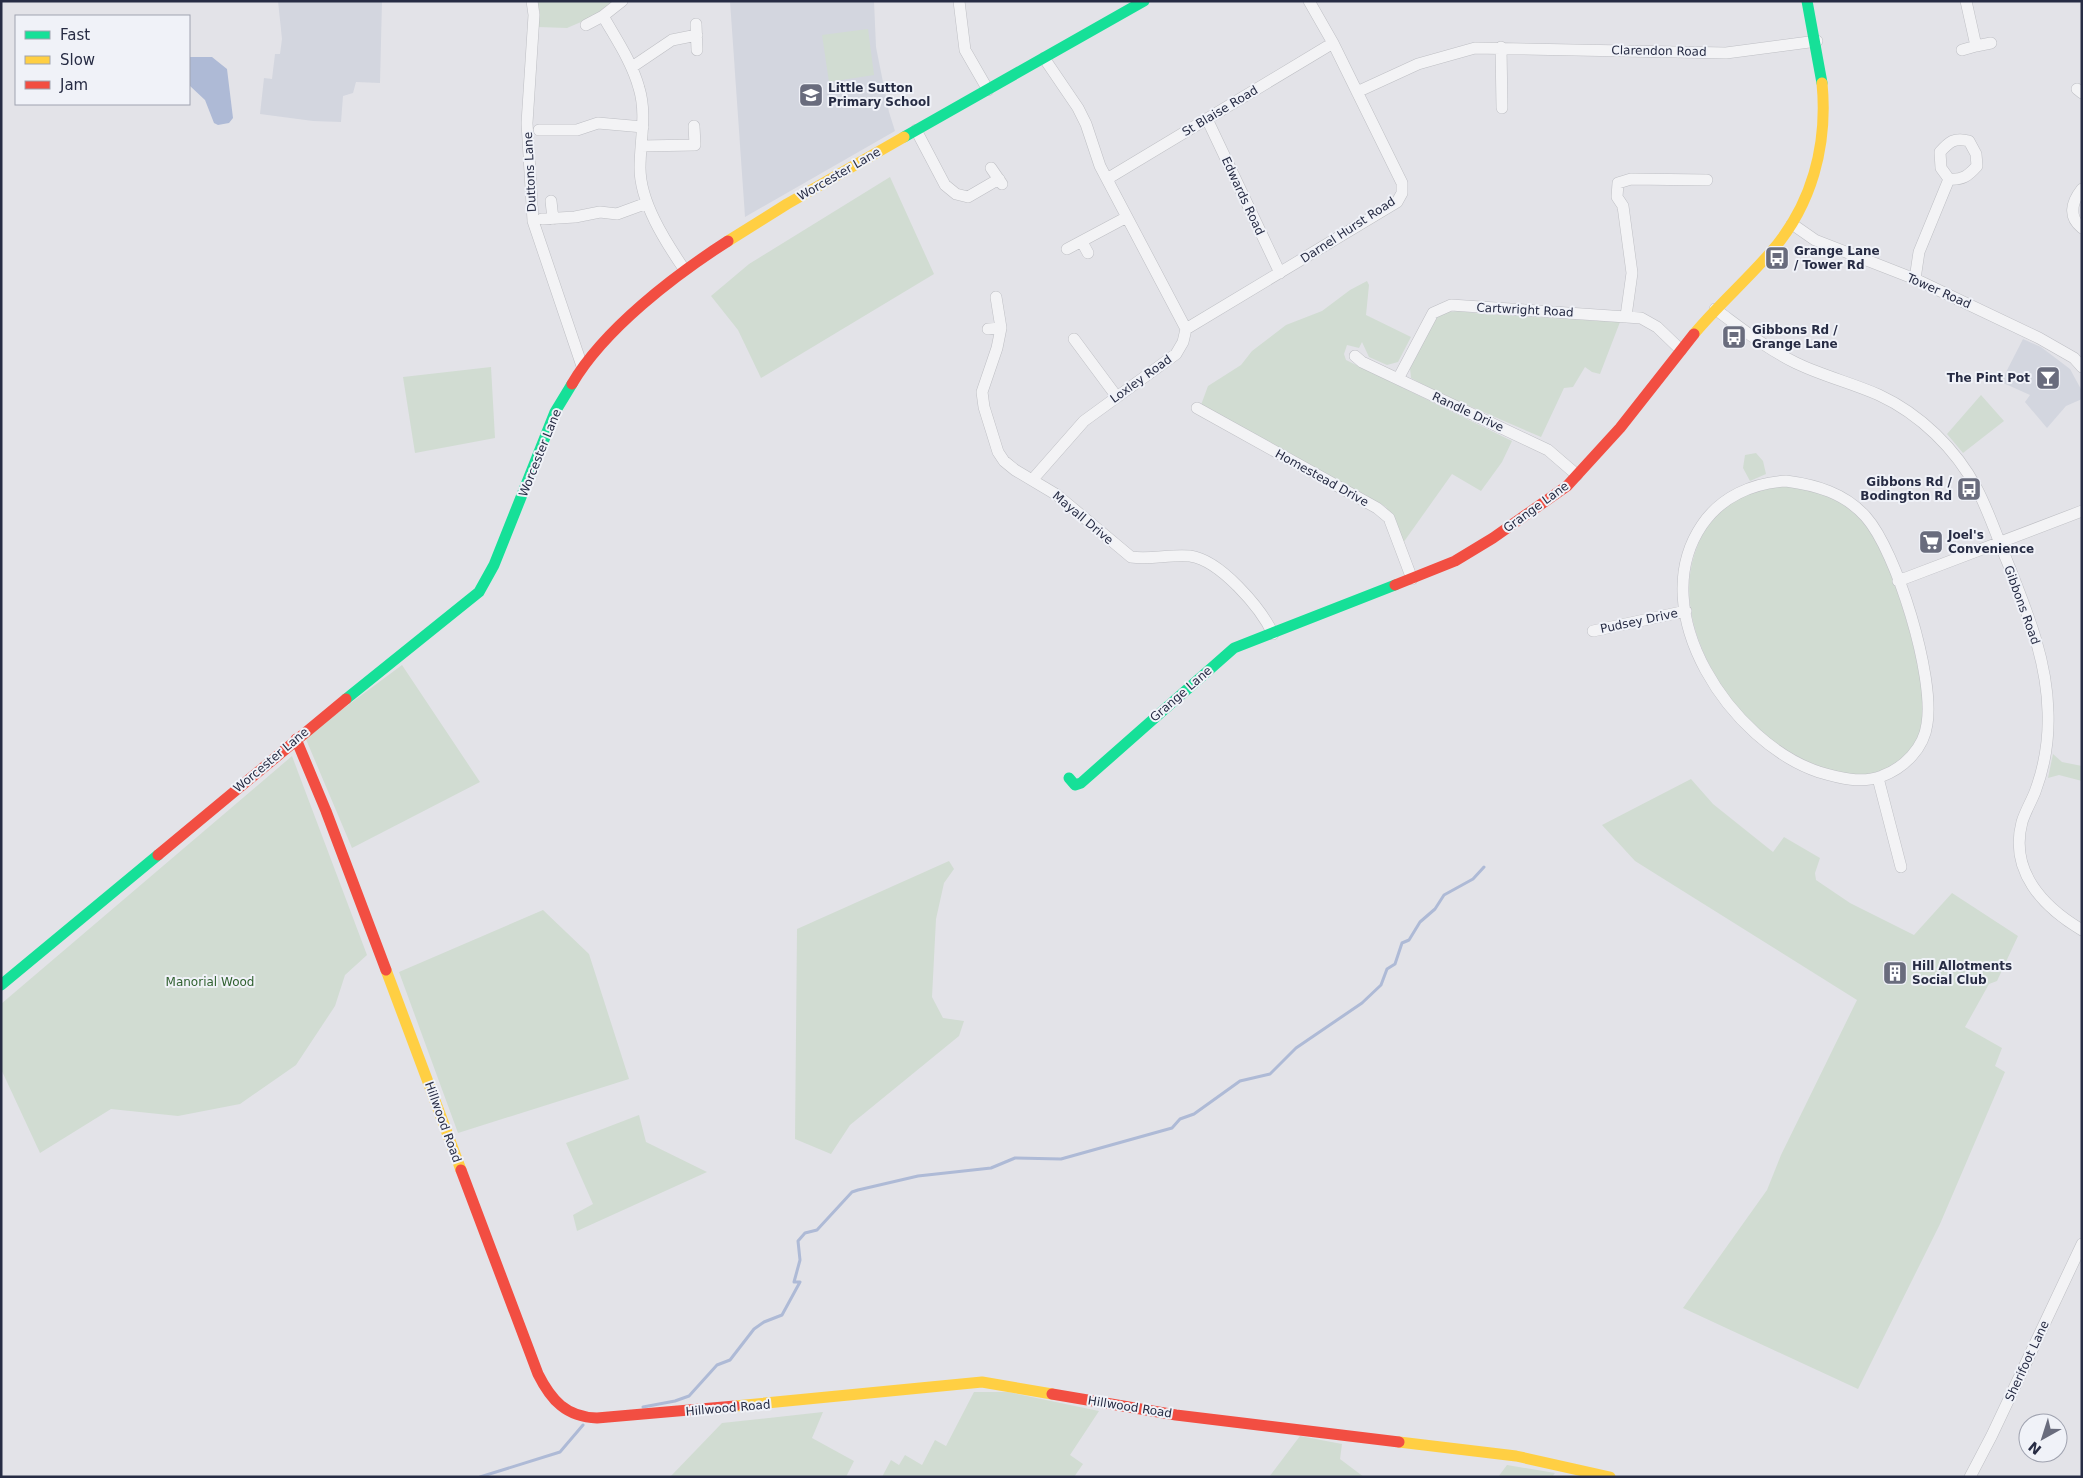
<svg xmlns="http://www.w3.org/2000/svg" width="2083" height="1478" font-family="'DejaVu Sans',sans-serif">
<rect width="100%" height="100%" fill="#e3e3e8"/>
<path fill="#d3d6df" d="M278 1H382L380 83 356 82 353 93 343 96 341 122 313 121 260 114 264 78 272 79 275 54H280L282 39Z
M730 1H874L876 47 889 112 895 131 745 217Z
M2023 339 2041 347 2070 369 2082 391V399L2066 406 2047 428 2025 402 2030 395 2001 382Z"/>
<path fill="#d1dcd2" d="M535 1H613L595 16 567 28 538 27 540 12Z
M868 29 874 75 829 82 822 35Z
M890 177 934 274 761 378 738 330 711 296 749 264Z
M1367 281 1369 285 1366 315 1411 337 1398 362 1387 365 1369 357 1362 342 1359 348 1347 345 1344 354 1346 360 1512 441 1502 462 1481 491 1452 474 1403 543 1386 507 1201 405 1208 386 1241 365 1252 351 1286 325 1322 311 1350 290Z
M1460 311 1482 314 1620 322 1600 374 1592 372 1585 367 1573 387 1564 388 1541 437 1437 392 1411 378 1410 368 1434 318 1448 312Z
M491 367 495 438 415 453 403 377Z
M1981 395 2004 421 1963 453 1947 434Z
M1756 453 1763 461 1766 474 1750 481 1743 468 1745 455Z
M1807 486C1829 496 1849 504 1865 523 1891 554 1933 690 1922 728 1916 749 1900 762 1881 771 1864 779 1841 774 1824 768 1816 766 1808 764 1801 760 1790 755 1755 730 1748 721 1705 671 1669 600 1702 536 1715 512 1739 494 1765 487 1778 484 1794 486 1807 486Z
M402 665 480 782 352 848 305 737Z
M2053 754 2062 762 2082 766V781L2059 775 2048 778Z
M292 756 367 955 345 975 335 1006 296 1065 240 1104 178 1116 111 1109 40 1153 1 1069V1004Z
M1691 779 1713 804 1773 852 1784 837 1820 858 1815 873 1816 880 1850 903 1914 935 1952 893 2018 936 1997 981 1989 984 1965 1027 2002 1048 1995 1066 2005 1072 1940 1224 1858 1389 1683 1308 1767 1190 1781 1155 1857 1000 1635 861 1602 825Z
M949 861 954 869 944 883 936 919 932 997 943 1018 964 1021 959 1036 850 1125 831 1154 795 1139 797 929Z
M543 910 589 954 629 1079 458 1133 399 972Z
M639 1115 646 1142 707 1172 577 1231 573 1215 593 1204 566 1143Z
M974 1392H1008L1099 1411 1070 1455 1083 1464 1074 1477H882L891 1460 899 1465 905 1455 922 1465 935 1440 946 1446Z
M823 1412 812 1438 854 1461 846 1477H670L722 1423Z
M1300 1436 1342 1444 1340 1459 1364 1477H1269Z
M1507 1465 1555 1473 1552 1477H1498Z"/>
<path fill="#aebad6" d="M189 57H212L227 69 233 118 229 123 218 125 214 123 205 100 189 85Z"/>
<g fill="none" stroke-linecap="round" stroke-linejoin="round">
<path stroke="#aebad6" stroke-width="3" d="M643 1407 675 1401 689 1396 717 1365 730 1360 754 1329 764 1322 782 1315 800 1282H794L800 1260 798 1241 805 1233 817 1230 852 1192 858 1190 918 1176 991 1168 1015 1158 1061 1159 1172 1128 1180 1119 1194 1114 1240 1081 1270 1074 1296 1048 1362 1003 1381 985 1387 969 1395 964 1402 943 1409 940 1420 922 1435 909 1444 895 1473 879 1484 867
M480 1477 560 1452 583 1425"/>
<defs>
<path id="street" d="M532 1 534 15 527 123 533 221 582 366
M622 1 603 16C616 39 632 62 639 88 647 114 640 141 640 168 640 202 665 241 684 269
M959 1 965 50 988 90
M1966 1 1976 46 1991 43
M696 24 697 50
M586 25 603 16
M1501 47 1502 108
M1962 50 1976 46
M632 67 672 40 697 35
M2077 89 2082 93
M1357 92 1418 64 1475 48 1726 53 1817 41
M1207 119 1280 273
M539 130H577L598 123 643 127
M916 130 945 185 956 194 968 197 999 179
M641 146 695 145 694 126
M991 168 1002 184
M1107 179 1333 43
M2082 189C2071 203 2068 217 2082 228
M551 201 553 219
M542 219 575 217 600 212 617 214 647 203
M1792 224 1815 240 1915 279 2039 338 2074 358 2082 367
M1082 242 1088 253
M1067 249 1127 217
M1915 279 1919 252 1949 179 1941 168 1940 152C1949 142 1954 137 1969 141L1976 154 1977 166C1968 176 1963 180 1949 179
M996 297 1001 328 997 348 982 392 984 407 998 452 1004 461 1015 470 1057 495 1131 557C1151 560 1170 554 1190 556 1220 560 1261 608 1273 634
M1715 309C1741 328 1767 349 1796 363 1823 376 1852 383 1879 395 1920 414 1956 449 1977 489 1989 512 1997 537 2007 561 2026 609 2047 659 2048 712 2049 739 2044 768 2035 792 2031 802 2025 812 2022 822 2009 871 2043 907 2082 930
M1626 316 1632 273 1623 206 1617 197 1618 183 1631 179 1707 180
M988 329 1001 328
M1186 329 1397 202 1402 193V183L1333 43 1309 1
M1074 339 1117 397
M1355 356 1362 362 1548 450 1577 475
M1398 379 1433 313 1451 305 1641 318 1657 327 1681 350
M1197 408 1377 508 1389 518 1412 579
M1033 479 1084 421 1176 354 1183 342 1186 329 1100 166 1086 124 1078 108 1044 58
M1786 481C1816 485 1845 493 1866 517 1897 552 1935 677 1927 724 1924 748 1904 768 1882 776 1862 784 1839 778 1819 772 1732 743 1643 612 1702 525 1721 497 1752 483 1786 481Z
M1898 581 2082 511
M1593 631 1686 611
M1878 778 1901 867
M1970 1477 1992 1435 2082 1244"/>
</defs>
<use href="#street" stroke="#bebfc4" stroke-width="12"/>
<use href="#street" stroke="#f3f3f5" stroke-width="11"/>
<path stroke="#16e098" stroke-width="11" d="M1807 1 1822 83
M904 137 1144 1
M346 699 479 592 494 565 555 412 572 384
M1069 778 1075 785 1081 783 1234 648 1395 585
M1 985 158 855"/>
<path stroke="#ffcf43" stroke-width="11" d="M728 241 787 204 904 137
M1694 334C1718 305 1746 281 1770 253 1812 206 1828 145 1822 83
M386 970 461 1170
M735 1406 982 1382 1052 1394
M1399 1442 1516 1456 1610 1477"/>
<path stroke="#f24e42" stroke-width="11" d="M572 384C604 329 675 275 728 241
M1395 585 1455 561 1493 538 1567 486 1620 428 1694 334
M296 739 326 811 386 970
M158 855 346 699
M461 1170 538 1374C551 1400 566 1417 597 1418L735 1406
M1052 1394 1176 1415 1399 1442"/>
</g>
<defs>
<symbol id="school-square" viewBox="-11 -11 22 22"><rect x="-9" y="-9" width="18" height="18" rx="4" fill="#696c7d" stroke="#f0f2f8"/><path d="M0-5L7-2L0 1L-7-2ZM-4 1L0 2.5L4 1V4Q0 6-4 4Z" fill="#fff"/></symbol>
<symbol id="bus-square" viewBox="-11 -11 22 22"><rect x="-9" y="-9" width="18" height="18" rx="4" fill="#696c7d" stroke="#f0f2f8"/><path d="M-5-6H5V4H4V6H2V4H-2V6H-4V4H-5ZM-3.5-4V0h7V-4ZM-3.5 1.2v1.5H-2V1.2ZM2 1.2v1.5H3.5V1.2Z" fill="#fff"/></symbol>
<symbol id="bar-square" viewBox="-11 -11 22 22"><rect x="-9" y="-9" width="18" height="18" rx="4" fill="#696c7d" stroke="#f0f2f8"/><path d="M-6-5H6L.8 .8V4.5H3.5V6h-7V4.5H-.8V.8Z" fill="#fff"/></symbol>
<symbol id="supermarket-square" viewBox="-11 -11 22 22"><rect x="-9" y="-9" width="18" height="18" rx="4" fill="#696c7d" stroke="#f0f2f8"/><path d="M-6-5.5h2.5l.6 2H6L4.5 2H-2.5L-4.4-4H-6ZM-1.5 3.2a1.3 1.3 0 1 0 .1 0ZM3 3.2a1.3 1.3 0 1 0 .1 0Z" fill="#fff"/></symbol>
<symbol id="building-square" viewBox="-11 -11 22 22"><rect x="-9" y="-9" width="18" height="18" rx="4" fill="#696c7d" stroke="#f0f2f8"/><path d="M-4-6H4V6H1V3H-1V6H-4ZM-2.5-4.3h1.7v1.8h-1.7ZM.8-4.3h1.7v1.8H.8ZM-2.5-1h1.7V.8h-1.7ZM.8-1h1.7V.8H.8Z" fill="#fff"/></symbol>
</defs>
<g fill-rule="evenodd">
<use href="#school-square" x="797" y="81" width="28" height="28"/>
<use href="#bus-square" x="1763" y="244" width="28" height="28"/>
<use href="#bus-square" x="1720" y="323" width="28" height="28"/>
<use href="#bar-square" x="2034" y="364" width="28" height="28"/>
<use href="#bus-square" x="1955" y="475" width="28" height="28"/>
<use href="#supermarket-square" x="1917" y="528" width="28" height="28"/>
<use href="#building-square" x="1881" y="959" width="28" height="28"/>
</g>
<g text-anchor="middle" stroke-width="4" stroke-linejoin="round" paint-order="stroke">
<g font-size="12" fill="#272c44" stroke="#f0f2f8">
<text transform="translate(1659 51) rotate(1)" y="4">Clarendon Road</text>
<text transform="translate(1220 111) rotate(-31)" y="4">St Blaise Road</text>
<text transform="translate(530 172) rotate(-93)" y="4">Duttons Lane</text>
<text transform="translate(839 174) rotate(-30)" y="4">Worcester Lane</text>
<text transform="translate(1243 196) rotate(65)" y="4">Edwards Road</text>
<text transform="translate(1348 230) rotate(-33)" y="4">Darnel Hurst Road</text>
<text transform="translate(1939 291) rotate(24)" y="4">Tower Road</text>
<text transform="translate(1525 310) rotate(3)" y="4">Cartwright Road</text>
<text transform="translate(1141 379) rotate(-36)" y="4">Loxley Road</text>
<text transform="translate(1468 412) rotate(25)" y="4">Randle Drive</text>
<text transform="translate(540 453) rotate(-68)" y="4">Worcester Lane</text>
<text transform="translate(1322 478) rotate(29)" y="4">Homestead Drive</text>
<text transform="translate(1536 507) rotate(-36)" y="4">Grange Lane</text>
<text transform="translate(1083 518) rotate(40)" y="4">Mayall Drive</text>
<text transform="translate(2022 605) rotate(70)" y="4">Gibbons Road</text>
<text transform="translate(1639 621) rotate(-12)" y="4">Pudsey Drive</text>
<text transform="translate(1181 694) rotate(-41)" y="4">Grange Lane</text>
<text transform="translate(271 760) rotate(-40)" y="4">Worcester Lane</text>
<text transform="translate(443 1122) rotate(70)" y="4">Hillwood Road</text>
<text transform="translate(2027 1361) rotate(-65)" y="4">Sherifoot Lane</text>
<text transform="translate(1130 1407) rotate(9)" y="4">Hillwood Road</text>
<text transform="translate(728 1408) rotate(-5)" y="4">Hillwood Road</text>
</g>
<g font-size="12" font-weight="bold" fill="#272c44" stroke="#f0f2f8" text-anchor="start">
<text x="828" y="92">Little Sutton<tspan x="828" dy="14">Primary School</tspan></text>
<text x="1794" y="255">Grange Lane<tspan x="1794" dy="14">/ Tower Rd</tspan></text>
<text x="1752" y="334">Gibbons Rd /<tspan x="1752" dy="14">Grange Lane</tspan></text>
<text x="2030" y="382" text-anchor="end">The Pint Pot</text>
<text x="1952" y="486" text-anchor="end">Gibbons Rd /<tspan x="1952" dy="14">Bodington Rd</tspan></text>
<text x="1948" y="539">Joel's<tspan x="1948" dy="14">Convenience</tspan></text>
<text x="1912" y="970">Hill Allotments<tspan x="1912" dy="14">Social Club</tspan></text>
</g>
<g font-size="12" fill="#326232" stroke="#f0f2f8">
<text x="210" y="986">Manorial Wood</text>
</g>
</g>
<rect width="2083" height="1478" fill="none" stroke="#272c44" stroke-width="5"/>
<rect x="15" y="15" width="175" height="90" fill="#f0f2f8" stroke="#a0a3b0"/>
<rect x="25" y="31" width="25" height="8" fill="#16e098" stroke="#a0a3b0"/>
<text x="60" y="40" font-size="15" fill="#272c44">Fast</text>
<rect x="25" y="56" width="25" height="8" fill="#ffcf43" stroke="#a0a3b0"/>
<text x="60" y="65" font-size="15" fill="#272c44">Slow</text>
<rect x="25" y="81" width="25" height="8" fill="#f24e42" stroke="#a0a3b0"/>
<text x="60" y="90" font-size="15" fill="#272c44">Jam</text>
<g transform="translate(2043 1438) rotate(219)"><circle r="24" fill="#f0f2f8" stroke="#a0a3b0"/>
<path d="M0-4L9 19L0 12L-9 19Z" fill="#696c7d"/>
<text y="-8" font-size="14" font-weight="bold" text-anchor="middle" fill="#272c44">N</text>
</g>
</svg>
